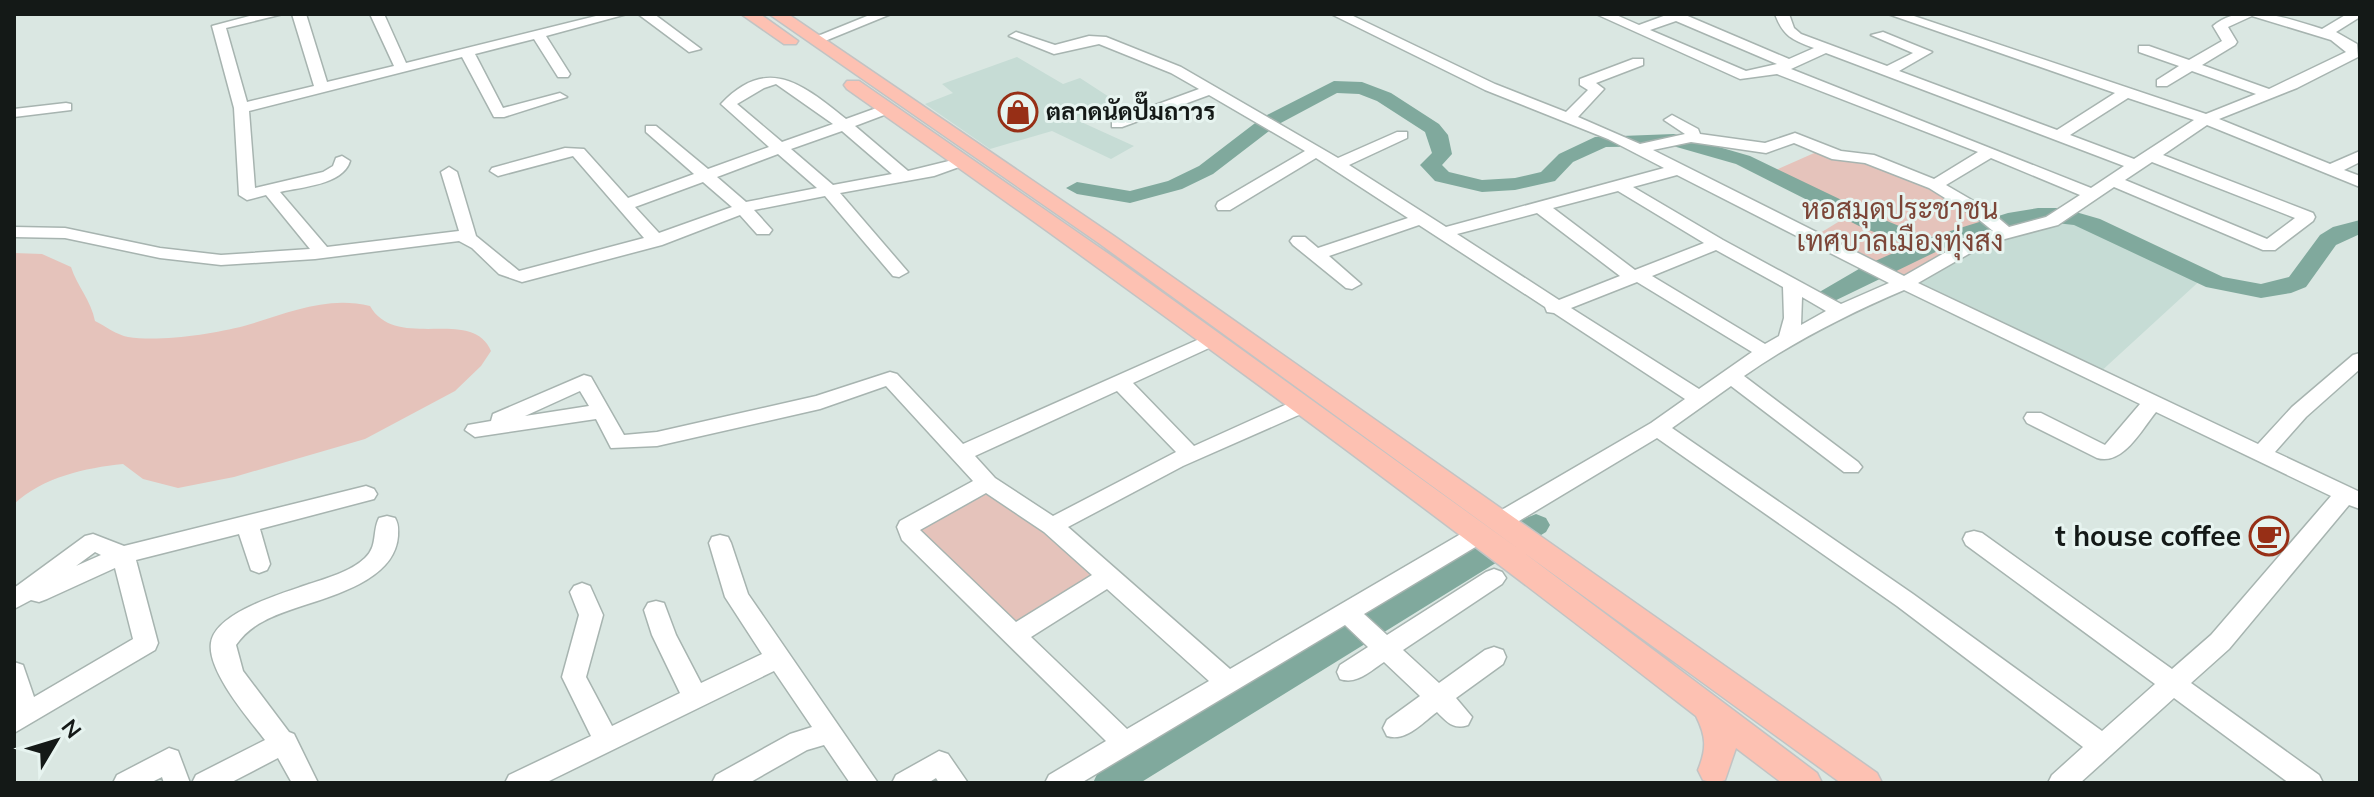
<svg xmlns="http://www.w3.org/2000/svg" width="2374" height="797" font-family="Mulish,Sarabun,sans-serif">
<rect width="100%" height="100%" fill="#dae7e2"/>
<path fill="#c6dcd5" d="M1017 57 1063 84 1080 78 1120 104 1079 121 1134 146 1111 159 1052 131 990 149 925 104 953 93 942 84Z
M2052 221 2092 226 2205 276 2097 375 1904 283 1955 253Z"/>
<path fill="#e5c3bb" d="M1821 150 1853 156 1935 185 2004 232 1904 283 1812 238 1848 216 1767 174Z
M14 253 42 254 71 267C77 286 91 300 95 321 105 326 117 335 128 337 160 342 213 334 244 326 286 314 326 295 370 306 396 352 472 306 491 351L481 366 455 391 365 439 234 477 178 488 143 479 123 464C85 468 43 477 14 504Z
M987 483 1110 576 1013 636 910 534Z"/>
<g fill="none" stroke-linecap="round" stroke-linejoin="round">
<path fill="#80a99d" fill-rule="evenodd" d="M1334 81 1362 82 1391 93 1439 124 1448 135 1452 154 1442 165 1449 172 1482 180 1515 178 1541 172 1559 154 1595 137 1674 134 1750 156 1875 216 1928 238 2008 213 2038 208H2062L2100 219 2223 277 2261 284 2289 277 2320 235 2333 227 2360 220V234L2336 245 2306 287 2291 293 2261 298 2206 287 2074 225 2038 221 2011 226 1948 246 1824 306 1816 304 1812 299 1816 294 1864 266 1909 246 1859 226 1736 164 1673 146 1606 147 1573 162 1555 181 1515 190 1482 192 1435 181 1420 165 1432 153 1425 132 1377 101 1359 94 1337 93 1277 125 1213 174 1182 189 1130 203 1077 194 1066 188 1077 182 1130 191 1168 181 1199 166 1263 117Z
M1536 514 1546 518 1550 525 1546 532 1140 783H1093L1098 772 1526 518Z"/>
<defs>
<path id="minor" d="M257 14H283L226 28 247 102 314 86 292 14H306L327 82 394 66 370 14H384L406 63 604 14H627L546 36 570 74 568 77H558L534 39 475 54 503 108 560 93 567 97 504 117H494L462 57 249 111 255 188 323 172 333 166 336 158 342 156 350 161C343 185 301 187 280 192L327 247 459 231 441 172 449 167 457 172 476 236 519 271 644 238 573 156 498 176 490 171 492 168 565 148 584 149 628 198 694 174 646 132V126H656L708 169 769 147 721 104C768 54 803 85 846 119L882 106H892V112L855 126 908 171 965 157 973 162 934 176 840 193 908 272 899 277 893 276 825 196 754 210 772 230 769 234H757L740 215 662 245 522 282 499 274 472 248 459 241 315 259 221 265 160 258 65 238 14 237V227L65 228 160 248 221 255 310 249 266 195 247 200 239 195 234 108 212 26ZM776 84 833 124 782 142 737 104 764 88ZM842 131 892 174 833 185 791 149ZM778 154 817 188 746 202 717 177ZM703 182 732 207 659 233 635 207Z
M638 14H654L701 49 689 52Z
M872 14H891L820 43 808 40Z
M1331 14H1349L1495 84 1566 112 1588 90 1580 85V79L1633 59H1643V65L1596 83 1604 89 1578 117 1640 144 1685 134 1664 120 1672 115 1698 129 1700 134 1765 143 1795 133 1841 151 1874 155 1934 179 1978 152 1777 74 1740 79 1596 14H1614L1639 25 1669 14H1683L1789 59 1814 48C1792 40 1783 36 1775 14H1789L1794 28 1801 34 1887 66 1913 53 1871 35 1883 32 1932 52 1899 71 2057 130 2115 93 1888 14H1908L2206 114 2256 94 2192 71 2167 86H2157V80L2179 66 2139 52V46H2149L2189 60 2222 41 2213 26C2243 0 2289 19 2322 29L2347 14H2360V17L2336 32 2357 44 2358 57 2297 88 2219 119 2330 164 2360 151V162L2344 170 2360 176V187L2207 125 2163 155 2313 213 2315 217 2313 221 2275 250H2263L2114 187 2058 225 1986 244 1918 283 2258 444 2292 407 2353 355 2360 353V369L2306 417 2275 452 2360 492V509L2349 505 2229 649 2191 683 2319 775 2323 783H2289L2174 698 2080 783H2048L2052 775 2083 747 1897 606 1657 438 1509 527H1493L1490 521 1493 515 1651 423 1685 399 1554 313 1547 312 1545 307 1419 225 1329 256 1361 284 1352 289 1346 288 1293 245 1290 241 1293 237H1305L1318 248 1408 218 1316 158 1230 210H1218L1216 206 1218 202 1305 151 1209 95 1122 127H1112V121L1199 89 1171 73 1099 44 1054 54 1009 36 1016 32 1055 45 1089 36 1106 37 1181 67 1338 158 1397 132H1407V138L1349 165 1446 227 1664 168 1608 139 1485 90ZM2252 16 2331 40 2346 52 2269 89 2202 65 2235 45 2237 42 2228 27ZM1676 21 1777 64 1746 71 1650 30ZM1826 53 2124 166 2091 188 1791 69ZM2128 98 2194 120 2134 159 2070 135ZM1691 142 1766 153 1794 143 1832 159 1865 163 1929 188 1977 218 1993 231 1974 236 1904 276 1653 150ZM1991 158 2080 195 2046 217 2009 227 1989 210 1946 185ZM2152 162 2295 218 2267 239 2125 180ZM1677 175 1889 283 1841 304 1723 240 1633 187ZM1618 191 1704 243 1635 270 1553 208ZM1537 213 1620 276 1559 300 1457 234ZM1716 250 1783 287 1784 318 1779 336 1765 344 1652 276ZM1637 282 1752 352 1699 389 1571 308ZM1904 290 2140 404 2105 445 2041 413H2027L2024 418 2027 423 2097 458C2123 466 2142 429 2156 412L2331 496 2211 635 2172 669 1982 533 1974 531 1966 533 1963 539 1966 545 2155 684 2102 731 1913 594 1672 428 1731 386 1844 472H1858L1862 467 1858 462 1744 376C1794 341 1848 314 1904 290ZM1802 297 1826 311 1801 325Z
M66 103 71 104V110L14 117V109Z
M1213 333 1220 335 1222 339 1220 343 1133 383 1194 446 1296 400H1310L1313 405 1310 410 1183 466 1068 527 1230 669 1471 528 1479 526 1487 528 1490 534 1487 540 1364 614 1387 635 1486 572 1494 569 1502 572 1506 578 1502 584 1403 650 1439 683 1485 650 1494 647 1503 650 1506 657 1503 664 1456 698 1472 717 1468 725C1453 730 1447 722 1437 712 1422 723 1406 742 1387 736L1383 728 1387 720 1420 696 1384 662C1370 671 1357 685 1340 679L1337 672 1340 665 1368 647 1345 625 1081 783H1045L1049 775 1106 741 902 540 897 527 900 521 973 481 886 386 820 409 657 446 611 448 596 419 475 437 465 430 468 425 491 421 493 414 584 375 591 377 624 435 657 432 816 396 890 372 897 374 963 444ZM580 391 589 406 525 416ZM1117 391 1176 452 1053 516 995 478 975 456ZM986 493 1044 532 1092 575 1016 622 920 530ZM1107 589 1209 681 1127 729 1031 637Z
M366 486 374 489 377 494 374 499 260 529 270 564 267 570 259 573 251 570 239 534 136 560 158 643 155 650 14 733V662L23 665 34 697 133 639 115 568 47 599 39 602 31 600 14 609V588L85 536 93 534 124 546ZM95 552 101 555 76 566Z
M387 516 395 518C399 525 398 529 398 536 394 591 302 600 264 621 252 627 243 635 236 645L243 671 289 732 294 734 318 783H292L278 758 230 783H192L196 775 265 740C249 719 207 671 211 643 215 612 284 593 309 584 327 578 350 572 365 558 378 546 372 532 379 518Z
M720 535 728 537 731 543 748 594 878 783H850L824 745 807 750 749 783H712L716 775 790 734 812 727 774 671 545 783H505L509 775 591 736 562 677 579 615 570 592 574 586 582 583 590 586 603 615 586 677 612 726 680 693 652 635 644 610 648 603 656 601 664 603 676 635 701 683 762 654 725 597 709 543 712 537Z
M169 748 178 751 190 783H164L162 777 150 783H113L117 775Z
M939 751 948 754 968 783H939L936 778 928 783H892L896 775Z"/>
<path id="major" d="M741 14H760L798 41 796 44H784Z
M769 14H788L1114 236 1877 773 1882 783H1841L1523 552 1817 773 1822 783H1782L1736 748 1725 780 1716 783 1703 780 1698 770C1707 748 1706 736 1696 716 1418 500 1135 291 847 89L844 85 847 81H859L1113 257 1520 550 1100 244Z"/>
</defs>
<use href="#minor" stroke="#a7b4b0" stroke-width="3"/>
<use href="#major" stroke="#c2c3c3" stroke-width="3"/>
<use href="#minor" fill="#fff" fill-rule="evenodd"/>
<use href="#major" fill="#fdc1b2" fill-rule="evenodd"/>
</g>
<defs>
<symbol id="shop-ring" viewBox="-11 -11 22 22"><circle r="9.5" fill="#e7f4f0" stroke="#972f16" stroke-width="1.5"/><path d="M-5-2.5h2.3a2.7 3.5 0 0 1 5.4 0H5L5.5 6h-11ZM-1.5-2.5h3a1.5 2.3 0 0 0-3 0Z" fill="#972f16"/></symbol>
<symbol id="cafe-ring" viewBox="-11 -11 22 22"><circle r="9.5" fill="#e7f4f0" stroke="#972f16" stroke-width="1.5"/><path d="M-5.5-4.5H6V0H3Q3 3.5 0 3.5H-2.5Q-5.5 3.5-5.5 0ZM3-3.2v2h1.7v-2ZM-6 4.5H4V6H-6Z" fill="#972f16"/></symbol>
</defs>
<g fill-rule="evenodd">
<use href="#shop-ring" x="996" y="90" width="44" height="44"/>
<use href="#cafe-ring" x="2247" y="514" width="44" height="44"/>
</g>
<g text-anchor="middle" stroke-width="6" stroke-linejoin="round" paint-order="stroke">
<g font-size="24" font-weight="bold" fill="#141917" stroke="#e7f4f0" text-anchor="start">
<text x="1046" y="120">ตลาดนัดปั๊มถาวร</text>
</g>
<g font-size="28" fill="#7c4638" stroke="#e7f4f0">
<text x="1900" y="219">หอสมุดประชาชน<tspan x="1900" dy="32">เทศบาลเมืองทุ่งสง</tspan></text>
</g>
<g font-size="28" font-weight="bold" fill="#141917" stroke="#e7f4f0" text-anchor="end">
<text x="2241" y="546">t house coffee</text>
</g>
</g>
<rect width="2374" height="797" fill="none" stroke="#141917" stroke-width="32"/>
<g transform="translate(56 741) rotate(52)" stroke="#e7f4f0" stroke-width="6" paint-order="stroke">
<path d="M0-6L14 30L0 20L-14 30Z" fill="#141917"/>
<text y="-12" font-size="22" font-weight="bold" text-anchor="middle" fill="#141917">N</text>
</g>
</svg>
